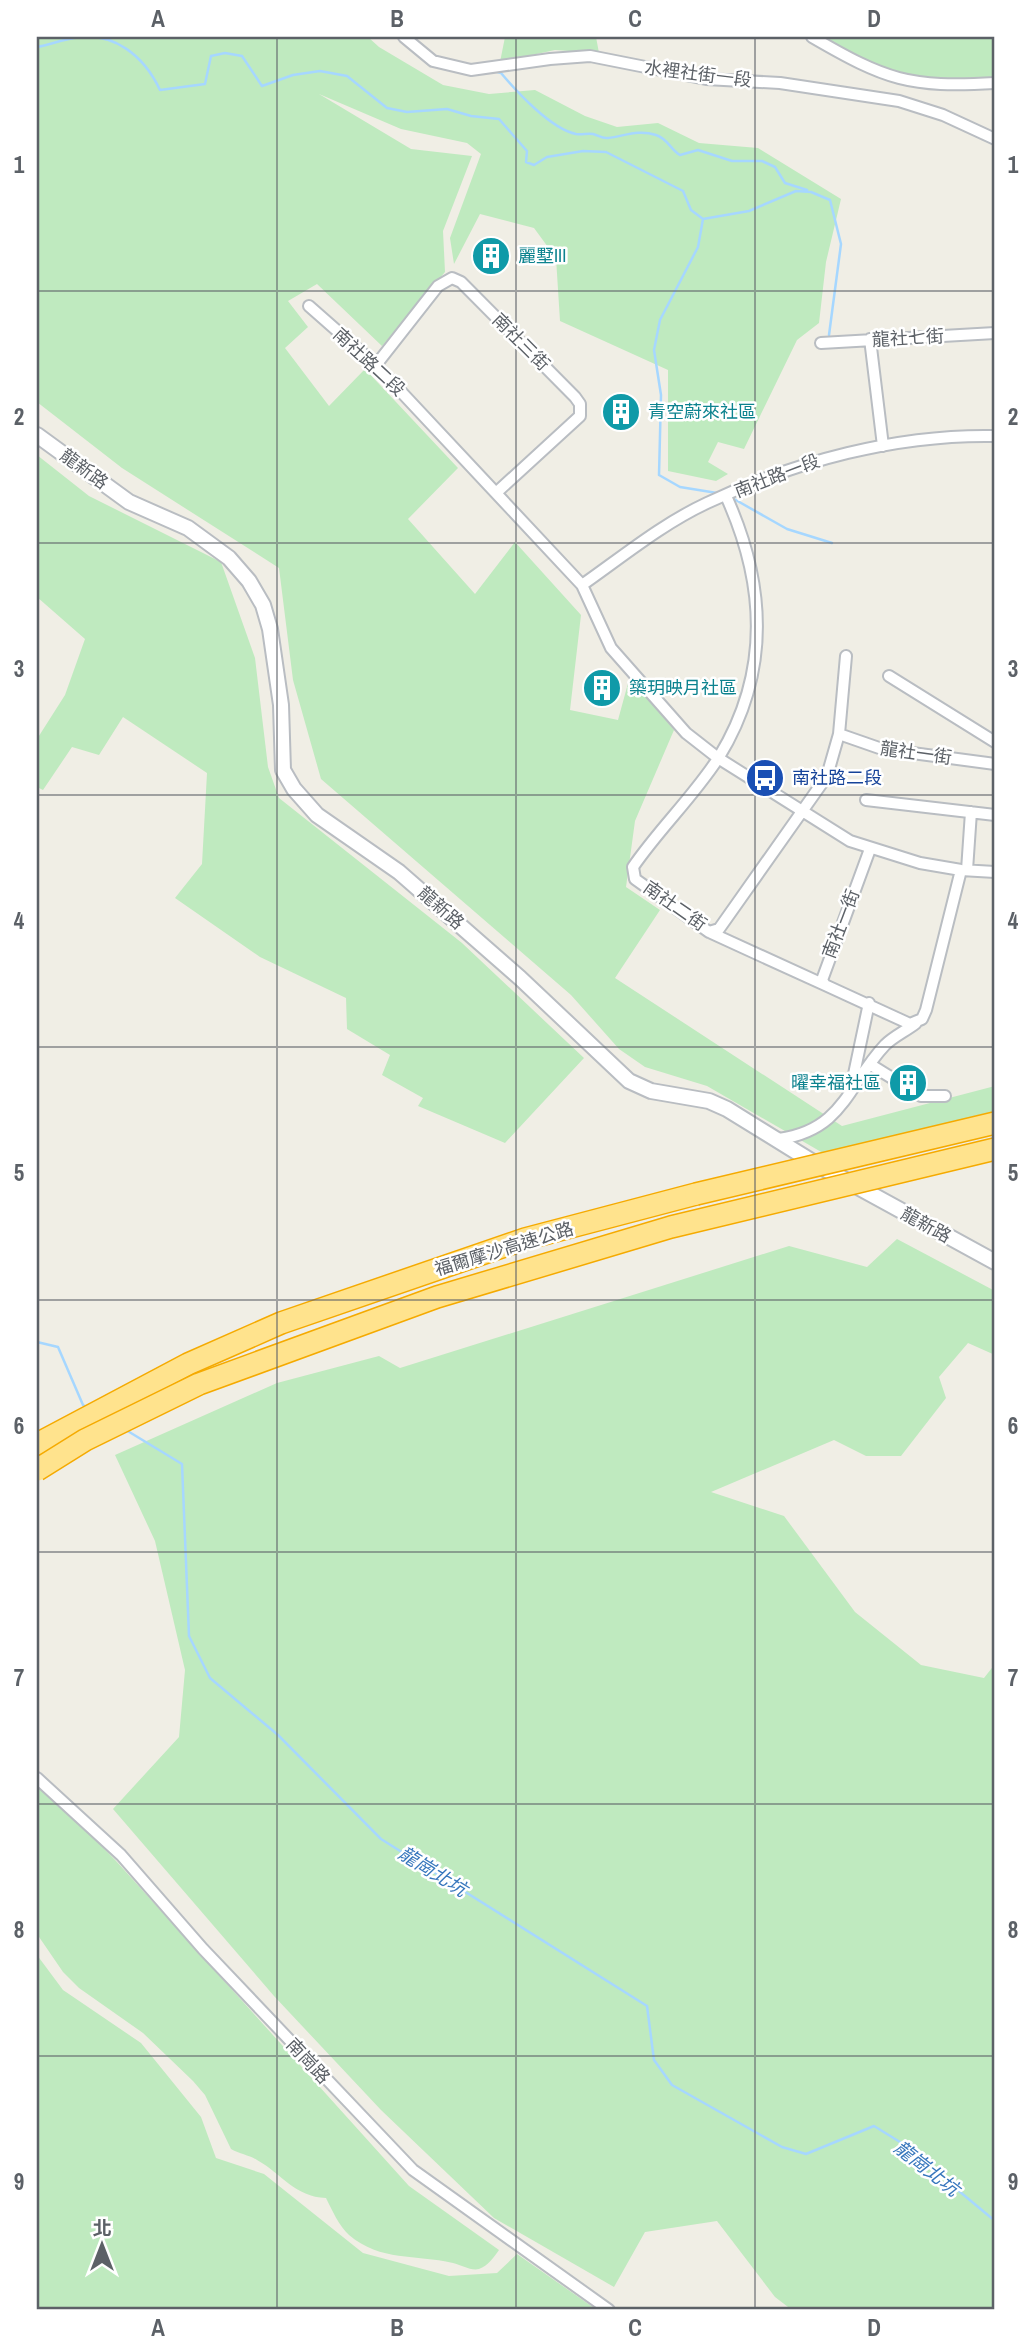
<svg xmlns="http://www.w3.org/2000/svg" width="1032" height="2347" font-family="'Archivo Narrow','Noto Sans TC',sans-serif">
<rect width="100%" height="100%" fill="#f0eee5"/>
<path fill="#bfeabf" d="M37 37H368L379 47 443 85 489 94 535 90 585 116 617 127 658 123 699 143 758 148 841 199 826 262 819 323 797 340 744 449 718 442 708 462 728 474 716 481 668 471V370L560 321 556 258 534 228 480 214 454 264 450 238 481 154 467 143 401 129 319 94 411 149 472 156 443 231 445 272 382 346 317 284 288 301 308 327 285 348 329 406 365 369 458 468 408 519 475 594 515 542 581 615 570 710 618 720 630 676 674 730 635 821 626 887 660 910 615 978 842 1126 995 1086V1111L823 1153 707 1086 645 1067 619 1049 571 995 321 779 293 680 279 568 122 468 37 402Z
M505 37H596L599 53 555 50 500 62Z
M823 37H995V79L926 80 866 67Z
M37 455 89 496 221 562 255 658 268 767 279 798 462 943 584 1058 505 1143 418 1106 423 1098 382 1075 390 1055 347 1029 346 998 260 957 175 898 202 864 207 773 123 717 99 755 72 747 43 790 37 787V739L65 695 85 639 37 597Z
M897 1239 995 1291V1355L968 1343 939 1377 946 1398 901 1456H866L834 1440 711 1492 784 1516 855 1612 921 1665 984 1678 995 1664V2310H792L775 2297 717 2221 645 2232 614 2287 494 2218 381 2110 274 1996 113 1809 179 1737 185 1670 155 1541 115 1455 277 1383 379 1356 400 1368 789 1246 867 1267Z
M37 1779 117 1862 409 2186 499 2250C494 2257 488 2266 479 2269 471 2271 461 2265 453 2263 415 2254 381 2262 349 2235 339 2226 332 2210 326 2198 295 2197 282 2174 257 2160 249 2155 240 2154 231 2149L205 2095 193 2081 143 2033 79 1988 63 1972 37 1934Z
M37 1955 63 1990 141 2043 201 2117 216 2158 264 2174 363 2253 449 2276 497 2273 517 2254 597 2310H37Z"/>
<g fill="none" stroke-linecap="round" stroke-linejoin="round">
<path stroke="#a6d7ff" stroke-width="2.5" d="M37 47C49 45 61 40 74 38 114 31 144 56 160 90L205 84 211 56 225 53 242 56 262 86 293 75 320 71 347 76 387 108 407 112 447 109 471 116 499 119 527 151 526 162 534 165 547 157 583 151 606 152 683 191 691 210 703 219 749 211 796 191 811 192 830 200 841 244 829 335
M494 71 501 73C517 92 551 129 576 134 582 135 587 133 593 134 598 135 602 139 608 138 625 136 638 129 656 135 668 139 670 149 680 155L698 150 732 161H762L775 167 785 183 807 190
M703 219 698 247 660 320 654 350 661 395 659 475 680 487 717 493
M734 499 787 529 832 543
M37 1342 58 1347 83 1405 87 1407
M126 1430 182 1464 189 1636 210 1678 278 1735 381 1839 647 2006 654 2060 672 2085 782 2147 806 2154 874 2126 900 2142 995 2221"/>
<defs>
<path id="minor" d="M404 37 433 61 471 70 550 59 590 56 706 79 780 83 899 101 943 115 995 139
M812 37C886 80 909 88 995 83
M309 306 376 365 582 585 611 648 686 733 718 758 850 841 920 863 961 870 995 872
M870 339 883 446
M821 343 995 333
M376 365 438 286 452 278 461 282 575 397 580 404V416L497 492
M726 496C766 584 771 672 719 757 694 796 659 829 633 867L635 879 709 932 719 929 827 776 839 734 846 656
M582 585C622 557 662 524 707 503 796 461 897 434 995 436
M889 676 995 742
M839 734 882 749 995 764
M866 800 995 815
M870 849 822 980 825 985 910 1024 922 1019 926 1010 961 870
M967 870 971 812
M709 932 825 985
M871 1065 921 1096H945
M850 1093 869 1003
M779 1139C844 1130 848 1084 885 1045 894 1036 906 1031 916 1023
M37 1778 121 1855 203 1949 413 2170 609 2310"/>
<path id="tertiary" d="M37 435 129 502 188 528 229 558 249 581 263 605 270 629 281 705 283 770 294 789 317 815 399 872 520 978 629 1081 651 1091 709 1101 727 1109 816 1164 995 1262"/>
<path id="motorway" d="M37 1444 188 1364 281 1323 525 1239 696 1194"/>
</defs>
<use href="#minor" stroke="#b9bdc2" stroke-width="14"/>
<use href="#tertiary" stroke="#b9bdc2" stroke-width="18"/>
<use href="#motorway" stroke="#f5aa00" stroke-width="24"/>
<use href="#minor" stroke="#fff" stroke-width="10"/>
<use href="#tertiary" stroke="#fff" stroke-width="14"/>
<use href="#motorway" stroke="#ffe38d" stroke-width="21"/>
<defs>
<path id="motorway-bridge" d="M696 1194 995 1123
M37 1470 85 1440 199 1384 437 1297 671 1227 995 1149"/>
</defs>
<use href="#motorway-bridge" stroke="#f5aa00" stroke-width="24" stroke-linecap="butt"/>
<use href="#motorway-bridge" stroke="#ffe38d" stroke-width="21"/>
</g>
<path fill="none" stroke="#5c6167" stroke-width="2" stroke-opacity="0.55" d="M277 37V2310M516 37V2310M755 37V2310M37 291H995M37 543H995M37 795H995M37 1047H995M37 1300H995M37 1552H995M37 1804H995M37 2056H995"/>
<defs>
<symbol id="building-disc" viewBox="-11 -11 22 22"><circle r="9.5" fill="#0f9aa8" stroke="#fff"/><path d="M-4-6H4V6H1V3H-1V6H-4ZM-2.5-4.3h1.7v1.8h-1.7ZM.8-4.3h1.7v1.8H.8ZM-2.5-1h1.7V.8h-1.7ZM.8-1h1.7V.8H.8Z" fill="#fff"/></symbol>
<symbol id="bus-disc" viewBox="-11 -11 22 22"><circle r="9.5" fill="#1a4fb4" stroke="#fff"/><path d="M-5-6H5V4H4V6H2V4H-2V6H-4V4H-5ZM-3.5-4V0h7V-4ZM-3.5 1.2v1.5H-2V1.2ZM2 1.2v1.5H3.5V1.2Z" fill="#fff"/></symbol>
</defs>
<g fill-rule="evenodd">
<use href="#building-disc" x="469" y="234" width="44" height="44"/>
<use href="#building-disc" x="599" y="390" width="44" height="44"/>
<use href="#building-disc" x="580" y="666" width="44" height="44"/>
<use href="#bus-disc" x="743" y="756" width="44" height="44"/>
<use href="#building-disc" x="886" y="1061" width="44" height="44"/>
</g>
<g text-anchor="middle" stroke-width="5" stroke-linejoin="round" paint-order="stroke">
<g font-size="18" fill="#5c6167" stroke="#fff">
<text transform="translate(698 74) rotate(7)" y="6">水裡社街一段</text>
<text transform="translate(908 338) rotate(-3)" y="6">龍社七街</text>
<text transform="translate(521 342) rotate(45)" y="6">南社三街</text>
<text transform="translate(369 362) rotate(43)" y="6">南社路二段</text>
<text transform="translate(84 469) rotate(36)" y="6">龍新路</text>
<text transform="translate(777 476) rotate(-21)" y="6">南社路一段</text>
<text transform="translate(916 753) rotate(8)" y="6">龍社一街</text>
<text transform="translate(675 906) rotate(35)" y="6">南社二街</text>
<text transform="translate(441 908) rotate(41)" y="6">龍新路</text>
<text transform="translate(841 924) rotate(-69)" y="6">南社一街</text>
<text transform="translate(926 1225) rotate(29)" y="6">龍新路</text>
<text transform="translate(504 1249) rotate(-17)" y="6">福爾摩沙高速公路</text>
<text transform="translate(308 2061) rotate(47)" y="6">南崗路</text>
</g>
<g font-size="18" fill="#0d838f" stroke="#fff" text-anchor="start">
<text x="518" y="262">麗墅III</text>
<text x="648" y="418">青空蔚來社區</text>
<text x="629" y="694">築玥映月社區</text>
<text x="881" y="1089" text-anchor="end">曜幸福社區</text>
</g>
<g font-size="18" fill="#164399" stroke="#fff" text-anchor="start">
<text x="792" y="784">南社路二段</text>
</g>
<g font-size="19" font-style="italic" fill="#3777bd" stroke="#fff">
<text transform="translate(433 1871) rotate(32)" y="7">龍崗北坑</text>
<text transform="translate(927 2168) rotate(38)" y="7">龍崗北坑</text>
</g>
</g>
<rect width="1032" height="2347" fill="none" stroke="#ffffff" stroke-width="77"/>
<g transform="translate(102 2245)" stroke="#ffffff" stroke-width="5" paint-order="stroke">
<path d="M0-5L12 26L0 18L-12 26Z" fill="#5c6167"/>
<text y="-10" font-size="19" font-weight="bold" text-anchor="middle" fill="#5c6167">北</text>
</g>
<rect x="38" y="38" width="955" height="2270" fill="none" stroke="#5c6167" stroke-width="2.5"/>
<g font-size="23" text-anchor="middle" font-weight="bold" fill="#5c6167">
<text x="158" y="27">A</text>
<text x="397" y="27">B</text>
<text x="635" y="27">C</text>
<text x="874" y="27">D</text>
<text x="19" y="173">1</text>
<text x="1013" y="173">1</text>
<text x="19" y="425">2</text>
<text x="1013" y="425">2</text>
<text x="19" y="677">3</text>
<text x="1013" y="677">3</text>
<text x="19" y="929">4</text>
<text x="1013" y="929">4</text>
<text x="19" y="1181">5</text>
<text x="1013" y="1181">5</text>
<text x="19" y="1434">6</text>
<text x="1013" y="1434">6</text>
<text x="19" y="1686">7</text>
<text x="1013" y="1686">7</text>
<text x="19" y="1938">8</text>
<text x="1013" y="1938">8</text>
<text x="19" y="2190">9</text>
<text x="1013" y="2190">9</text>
<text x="158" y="2336">A</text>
<text x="397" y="2336">B</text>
<text x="635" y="2336">C</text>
<text x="874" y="2336">D</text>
</g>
</svg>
